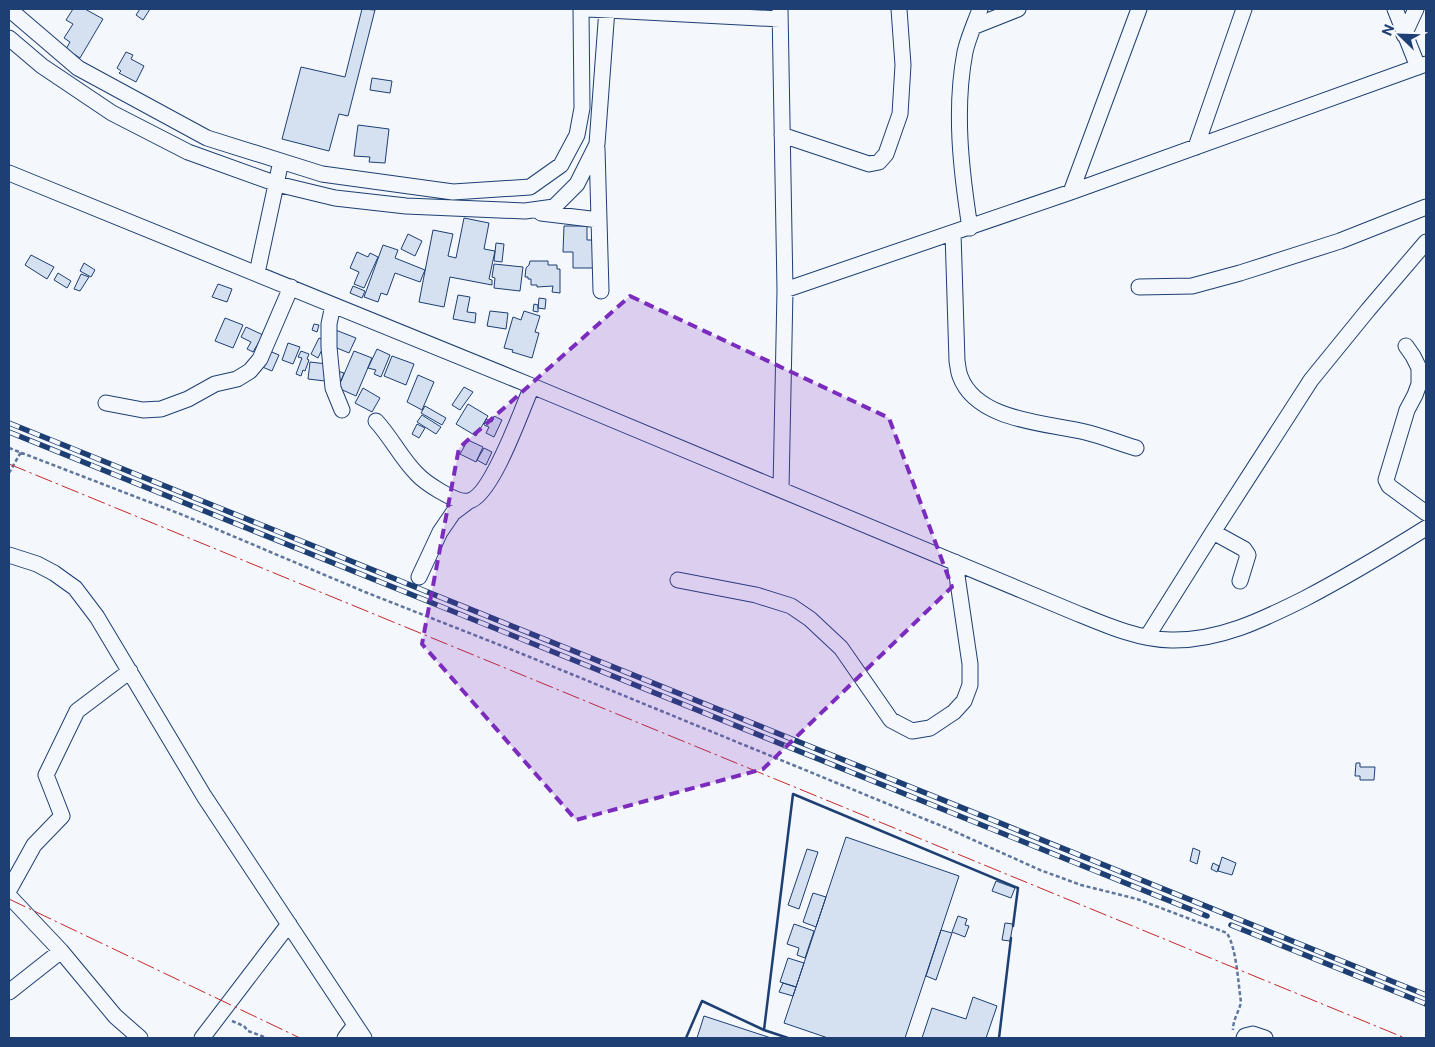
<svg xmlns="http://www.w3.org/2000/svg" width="1435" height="1047" font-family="'Public Sans',sans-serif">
<rect width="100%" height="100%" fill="#f4f7fb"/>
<path fill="#d5e0f0" stroke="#1d3f73" d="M73 9H85L103 19 80 58 66 49 70 42 64 38 73 24 66 20Z
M140 9H150L143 20 136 15Z
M362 9 375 10 348 116 339 114 329 151 282 139 301 67 345 77Z
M126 52 133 55 131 59 144 66 136 82 119 73 121 71 117 68Z
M372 78 392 81 390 93 370 90Z
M358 125 389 129 385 163 369 162 370 157 354 156Z
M464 218 489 223 484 249 495 251 489 279 492 280V285L450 277 444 307 419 302 433 230 453 234 448 256 456 258Z
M564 226H587V240H595V268H573V252H563Z
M408 234 422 241 415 256 401 249Z
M496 243 504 244 502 262 494 261Z
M383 245 398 250 395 258 425 270 420 282 395 273 387 295 381 293 378 302 364 297Z
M357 252 368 257 370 253 378 257 364 288 354 284 359 272 350 268Z
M31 255 54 267 47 279 25 265Z
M530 261H548V265H557V269H560V293L552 292 553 286 537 287V285H531V279H528V277H525L526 268 529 265Z
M84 263 95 270 91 277 80 271Z
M494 264 523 267 520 291 494 288 495 278 492 277Z
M58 273 71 281 67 288 54 280Z
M81 274 89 277 80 291 74 289Z
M218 284 232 289 227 302 212 297Z
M353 286 365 291 362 298 350 293Z
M458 295 470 297 467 312 476 313 475 323 453 319Z
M539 298 546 299 545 309 538 308Z
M534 304 538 305V312L533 311Z
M490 311 508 313 506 329 487 326Z
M524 311 540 316 535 332 539 333 532 358 512 352 513 350 504 348 513 317 521 320Z
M225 318 243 325 233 348 215 341Z
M314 324 319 325 317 332 312 330Z
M246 327 263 335 253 352 247 349 251 342 241 337Z
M333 329 356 338 349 353 332 346Z
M319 338 326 341 318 358 311 354Z
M288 343 300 347 293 364 282 360Z
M377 349 390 355 381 377 374 374 376 370 368 368Z
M267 350 279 355 272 371 260 366Z
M301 351 309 354 307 359 309 360 305 371 303 370 301 376 296 374 302 358 298 357Z
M354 351 372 358 356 396 338 388Z
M392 356 414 364 406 385 384 376Z
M310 362 327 364 325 381 308 379Z
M334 370 344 373 341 381 334 379Z
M418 375 434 382 422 410 407 402Z
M464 387 473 392 460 410 452 405Z
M363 388 380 398 372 412 355 403Z
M468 404 488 416 476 436 456 424Z
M425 406 446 418 442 425 421 413Z
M422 415 441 427 436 434 417 422Z
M494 416 502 420 494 437 486 433 489 427 484 425 486 419 492 422Z
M417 424 425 428 419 438 412 434Z
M468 440 483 447 476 462 460 454Z
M484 448 492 452 486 465 477 460Z
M1356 763H1360V767H1375L1374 780H1360V776H1355Z
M846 837 959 876 905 1038H828L784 1023Z
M1193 848 1200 851 1197 864 1190 861Z
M807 849 818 852 799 909 788 905Z
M1222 857 1236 863 1232 875 1218 871Z
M1213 863 1219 866 1217 872 1211 869Z
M996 881 1015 888 1011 898 992 891Z
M813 893 826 897 816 927 803 922Z
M958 916 967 919 965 925 969 926 965 937 952 932Z
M1005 923 1013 924 1010 941 1002 940Z
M794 924 814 931 805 958 797 955 799 948 787 944Z
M941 930 952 933 936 980 926 976Z
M788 958 804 963 796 987 780 982Z
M783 983 796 987 793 996 779 992Z
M973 997 997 1006 986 1038H922L932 1008 966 1019Z
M704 1016 771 1038H697Z"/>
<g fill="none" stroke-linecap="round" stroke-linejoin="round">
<defs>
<path id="minor" d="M9 9 78 68 207 138 322 174 453 192 530 187 561 165 577 135 582 108 581 9
M588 9 780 19
M780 9 785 290 781 489
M1395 9 1418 67
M975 26 1018 9
M1404 35 1416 9
M9 38 42 66 112 113 188 152 277 184 335 198 406 206 525 211 554 207 577 184 597 144 607 9
M782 135 869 164 879 162 886 154 900 114 903 65 899 9
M1196 147 1244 9
M597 148 601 291
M9 173 532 386 1069 610C1099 622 1137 640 1171 640 1219 641 1262 620 1304 599 1346 577 1386 553 1426 528
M1071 192 1139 9
M541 213 599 220
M970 228C961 170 954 110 965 52 968 38 975 23 980 9
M953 233 957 361C958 366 958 371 960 376 976 421 1047 423 1085 432 1102 436 1119 443 1136 448
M257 273 281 161
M1139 287 1192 286 1240 273 1340 241 1426 207
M785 290 1071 192 1426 64
M333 305 329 324V347L333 388 342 410
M1406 346 1413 356 1419 368V384L1415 395 1407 410 1386 480 1389 486 1426 513
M106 403 143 410 161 409 188 399 215 384 237 379 250 371 260 359 291 287
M376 421C391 437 401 458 416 473 424 482 456 504 469 501 492 496 522 409 532 386
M1213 532 1244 549 1248 555 1240 581
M9 555 37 564 54 573 75 588 97 617 204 796 364 1038
M419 577 440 532 453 513 469 501
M678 580 756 595 791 606 810 619 841 648 891 720 912 731 930 728 954 712 964 701 970 685V664L955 562
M1147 637 1213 532 1311 380 1368 310 1426 242
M9 890 34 845 62 816 46 775 77 711 130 671
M9 896 61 951 115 1016 140 1038
M9 992 61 951
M202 1038 289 924
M345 1038 355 1025
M1244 1038 1245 1036 1253 1034 1265 1038"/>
</defs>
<use href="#minor" stroke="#1d3f73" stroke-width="17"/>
<path stroke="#5e769c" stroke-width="2.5" stroke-dasharray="4 2.5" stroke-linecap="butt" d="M9 448 183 515 365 592 515 651 949 829 1040 870 1081 885 1137 899 1227 933C1237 950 1238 983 1241 1002 1239 1012 1233 1019 1233 1030
M9 473 21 452
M232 1021 244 1026 248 1031 267 1038"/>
<use href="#minor" stroke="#f4f7fb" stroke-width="15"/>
<defs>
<path id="rail" d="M9 423 1426 995
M9 432 1207 916
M1231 925 1426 1004"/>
</defs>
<use href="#rail" stroke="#1d3f73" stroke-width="5.5"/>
<use href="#rail" stroke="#f4f7fb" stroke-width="4" stroke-dasharray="11" stroke-linecap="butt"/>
<path stroke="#1d3f73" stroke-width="2.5" d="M686 1038 702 1001 764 1030
M788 1038 764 1030 793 794 1018 888 1013 926
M999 1038 1011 938"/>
<path stroke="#c62828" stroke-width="1" stroke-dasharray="18 4 2.5 4" stroke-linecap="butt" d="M9 464 1405 1038
M9 899 300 1038"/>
</g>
<path fill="#7b2cbf" fill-opacity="0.2" stroke="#7b2cbf" stroke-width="4" stroke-dasharray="10 6" stroke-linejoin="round" d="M630 296 889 418 952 587 763 769 576 820 422 644 459 448Z"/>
<rect width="1435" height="1047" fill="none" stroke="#1d3f73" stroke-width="20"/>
<g transform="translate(1400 35) rotate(293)" stroke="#f4f7fb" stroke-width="4" paint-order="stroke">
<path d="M0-4L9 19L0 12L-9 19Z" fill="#1d3f73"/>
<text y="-8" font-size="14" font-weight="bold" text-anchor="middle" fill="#1d3f73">N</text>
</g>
</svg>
